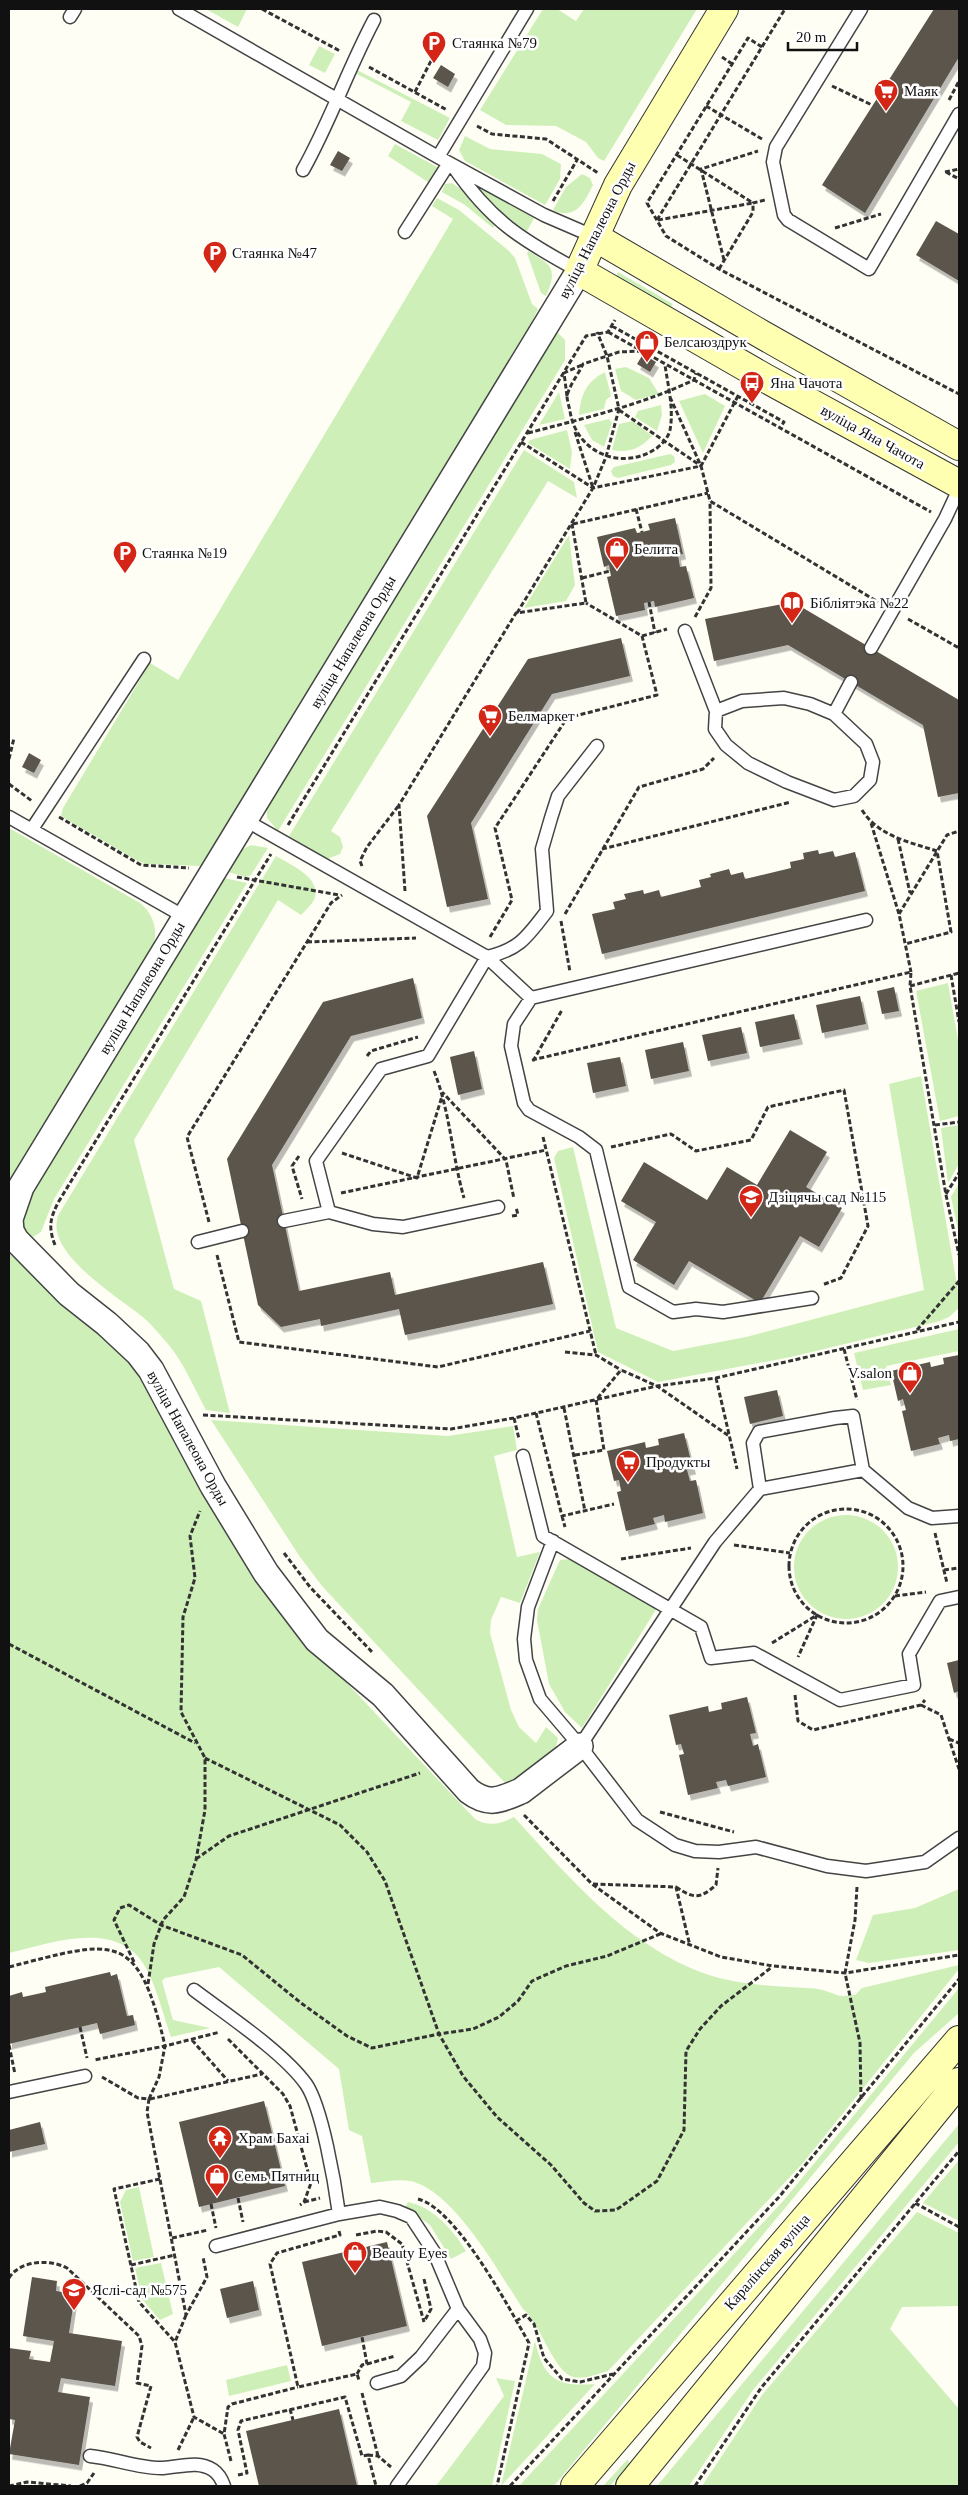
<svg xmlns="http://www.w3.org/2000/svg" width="968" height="2495" font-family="Georgia,serif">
<defs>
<filter id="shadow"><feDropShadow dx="3" dy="5.5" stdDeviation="0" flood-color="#0004"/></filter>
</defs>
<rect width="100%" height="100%" fill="#fffef5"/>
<path fill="#cef0b8" d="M206 9H247L238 27Z
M543 9H557L576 21 584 9H697L604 161 598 158 586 142 556 126 506 125 480 110Z
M319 46 335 54 325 73 309 65Z
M357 70 450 118 438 140 401 121 411 102 355 73Z
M465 136 490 149 542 154 561 164 560 179 545 205 465 161 459 150Z
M395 144 439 168 431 184 388 156Z
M582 174 590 178 593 185C585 202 575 221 553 210L566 187Z
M452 183 462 190 495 225 493 228 465 205 442 192 445 184Z
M483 188 534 218 526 233 512 224 481 193 479 190Z
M437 198 459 210 509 251 515 258 532 304 538 309 527 333 207 859 200 866 147 864 138 861 61 816 63 808 150 663 178 680 453 219 432 206Z
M528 251C552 265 558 268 546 296L541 293 527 253Z
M618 272 673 304 669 309 615 278Z
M557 332 565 340V360L278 831 267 818V806Z
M626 367 649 378 659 394 636 400 621 391 615 369Z
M605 372 611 396 606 400 604 409 579 415C581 394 586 382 605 372Z
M559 392 565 419 539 425Z
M705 394 725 406 703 453 679 401Z
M661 405 662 415 657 431 635 417 638 411Z
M609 419 612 423 604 447 592 440 584 425Z
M633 421 652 436C640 449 629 453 612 450L619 424Z
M567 430 572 452 570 469 528 443 530 440Z
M524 450 574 482 577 498 548 481 331 831 340 837 343 847 340 854 327 859 289 836Z
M670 454 674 456 675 462 671 465 618 478 613 476 611 471 614 467Z
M569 535 575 585 566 601 524 608Z
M9 828 140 903C154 914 159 932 152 949L9 1186Z
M251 845 268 848 251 875 246 877 228 872 239 851Z
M276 856C291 865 323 878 314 900 311 905 305 911 301 915L278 900 134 1140 174 1289 201 1301 230 1413 206 1410C194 1388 184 1363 168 1344 161 1336 153 1326 145 1319 121 1298 41 1252 59 1214Z
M224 878 247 883 54 1199 41 1232 30 1239 22 1222 31 1193Z
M948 983 959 1046V1116L940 1121 916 991Z
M921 1076 959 1297V1308L949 1317 940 1321 791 1357 658 1382 598 1352 554 1158 558 1151 573 1147 616 1328 673 1351 746 1337 924 1290 889 1084Z
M959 1125V1164L948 1183 941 1128Z
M959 1183V1235L951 1197Z
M9 1250 64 1308 114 1345 141 1377 234 1544 312 1646 475 1819C489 1827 501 1824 514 1817 570 1878 625 1945 706 1974 738 1985 774 1986 808 1988 819 1988 826 1991 837 1995 842 1997 850 1995 855 1995L862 1988 959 1965V1969L803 2163 608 2371C597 2374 584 2380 573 2377 553 2371 541 2324 523 2309 499 2273 454 2190 410 2181 398 2179 383 2182 371 2183L362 2136 349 2130 339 2069 219 1967 165 1978 162 1981 173 2020 210 2028 171 2037C163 2015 157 1988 146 1968 118 1918 53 1943 9 1953Z
M959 1329V1351L886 1366 891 1385 863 1390 854 1353Z
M211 1420 448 1436 513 1426 517 1450 494 1456 517 1557 540 1552 520 1603 501 1597 491 1620 490 1633 511 1710 519 1727 536 1743 546 1727 558 1738 555 1751 506 1784 322 1586 300 1557Z
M794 1567a52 52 0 1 1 104 0a52 52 0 1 1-104 0Z
M570 1559 657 1608 582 1728 565 1712 549 1684 537 1620 538 1609 560 1560Z
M959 1889V1950L869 1963 856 1960 873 1915 915 1908Z
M959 1988V2013L914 2053 554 2486H519L784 2200Z
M959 2124V2142L753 2390 689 2486H657Z
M959 2160V2221L923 2203Z
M139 2187 154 2257 133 2261 120 2202 126 2190Z
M408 2202C433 2207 453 2230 466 2251L451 2259 430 2225 405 2207Z
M917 2212 959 2233V2306L902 2307 890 2329 959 2409V2486H702L762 2395Z
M161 2263 173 2314 160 2320 142 2299 135 2268Z
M535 2341C544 2380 558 2387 595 2384L501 2486Z
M287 2365 291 2381 229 2396 226 2380Z
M496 2378 515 2381 492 2486H436L504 2396Z
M628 2459 629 2464 610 2486H603Z"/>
<path fill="#5b544c" filter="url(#shadow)" d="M934 9H959V57L865 213 822 185Z
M441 65 455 74 448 87 433 78Z
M338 151 350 158 342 171 330 165Z
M936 221 959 234V281L916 255Z
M643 354 656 362 650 372 637 364Z
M675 518 683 554 678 555 680 567 686 566 694 598 655 607 654 601 644 603 645 610 616 616 607 577 611 576 610 571 609 565 604 567 597 537 635 528 637 533 642 532 650 530 648 524Z
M793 602 959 700V793L938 797 923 725 788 645 714 661 705 619Z
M621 638 630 676 552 694 471 823 488 899 447 907 427 816 528 659Z
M29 753 41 760 34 773 22 767Z
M818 850 819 854 833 851 835 857 855 852 865 891 602 954 592 914 615 909 613 902 626 899 624 894 643 890 644 894 659 890 661 897 701 887 699 880 711 877 710 874 729 869 731 875 743 872 745 879 791 868 790 862 804 859 803 853Z
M413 978 422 1018 351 1036 272 1165 299 1291 390 1272 395 1295 543 1262 553 1304 405 1335 399 1309 321 1326 320 1319 281 1327 258 1305 227 1159 323 1002Z
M894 987 899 1011 882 1014 877 991Z
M860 996 866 1024 822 1033 816 1005Z
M794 1014 800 1039 760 1047 755 1022Z
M741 1027 747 1053 708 1061 702 1035Z
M683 1042 689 1071 651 1079 645 1050Z
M474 1051 482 1089 458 1095 450 1057Z
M620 1057 626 1086 593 1093 587 1063Z
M790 1130 827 1152 806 1187 842 1208 819 1247 800 1236 760 1303 689 1261 674 1285 633 1260 656 1222 621 1201 644 1162 707 1200 727 1167 757 1185Z
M959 1355V1439L950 1441 949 1435 938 1438 940 1444 911 1451 902 1411 906 1410 903 1399 898 1401 891 1371 930 1362 931 1367 944 1364 943 1358Z
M777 1390 783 1416 750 1424 744 1397Z
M684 1433 693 1469 687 1470 690 1481 696 1480 703 1513 665 1522 664 1515 653 1518 655 1524 626 1531 617 1492 621 1491 619 1480 614 1481 607 1451 645 1442 646 1448 659 1445 658 1439Z
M959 1660V1691L954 1693 947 1663Z
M747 1697 756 1733 750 1734 753 1746 758 1744 766 1777 728 1786 726 1780 716 1782 718 1788 688 1795 679 1755 684 1754 681 1744 676 1745 669 1715 708 1706 709 1712 722 1709 721 1703Z
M110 1972 111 1976 117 1974 127 2016 133 2015 135 2025 100 2034 97 2023 9 2044V1996L22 1992 23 1997 46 1992 45 1987Z
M264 2101 285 2186 199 2207 179 2122Z
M40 2122 45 2144 9 2152V2130Z
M387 2242 407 2326 322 2346 302 2262Z
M32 2277 57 2281 56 2291 75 2294 69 2333 122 2341 115 2386 61 2378 58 2392 90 2397 79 2465 9 2454 15 2420 9 2419V2348L31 2351 29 2359 50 2362 54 2341 23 2336Z
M253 2281 259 2310 227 2318 220 2289Z
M339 2409 357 2486H259L246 2431Z"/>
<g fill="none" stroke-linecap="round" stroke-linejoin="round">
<defs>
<path id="lane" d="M179 9 438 157 544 215 595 237
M861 9 776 147 773 162 784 215 788 220 869 269 959 114
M70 17 75 9
M438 157 527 9
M453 166C491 221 520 239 579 271
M303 170C330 122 348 69 374 20
M405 232 449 163
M685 631 716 711 742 701 784 698 810 704 834 714 866 744 873 762 870 780 854 796 834 800 787 782 748 763 726 745 715 729 716 711
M871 648 945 519 959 489
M834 714 851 682
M9 817 185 917
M245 820 487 957 531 998
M32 829 144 659
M498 1207 403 1227 373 1224 329 1212 316 1161 381 1069 428 1056 487 957C520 949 527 937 547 911L542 849 551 818 558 796 597 746
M284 1221 329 1212
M198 1242 242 1231
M812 1298 723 1312 696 1309 673 1312 629 1287 596 1150 579 1137 529 1110 524 1103 511 1046 514 1024 531 998 866 920
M523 1456 543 1536 701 1627 711 1658 754 1653 840 1700 914 1685 909 1654 940 1601 959 1597
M760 1489 753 1443 759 1432 835 1418 853 1416 863 1470 908 1508 932 1518 959 1516
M553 1541 528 1607 524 1639 526 1660 540 1699 580 1746 637 1820 675 1845 695 1851 719 1852 756 1847 827 1866 866 1871 925 1862 959 1838
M580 1746 715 1542 760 1489 863 1470
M194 1990C227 2015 283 2052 306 2084 322 2107 335 2184 339 2214
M9 2092 85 2076
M216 2246 339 2214 380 2207 397 2211 411 2217 434 2252 458 2309 480 2339 485 2353 483 2366 397 2486
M377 2383 401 2376 421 2357 458 2309
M90 2456C113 2458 141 2469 163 2468 180 2467 198 2460 213 2470 219 2474 222 2480 224 2486"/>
<path id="street" d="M579 271 21 1187 10 1219 11 1231 16 1240 69 1294 107 1324 138 1353 151 1370 213 1486 266 1573 317 1640 383 1695 469 1791C489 1806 500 1800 521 1791L580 1746"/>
<path id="secondary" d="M724 9 618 185 579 271 765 378 959 484
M595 237 761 334 959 446
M575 2486 959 2040
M630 2486 959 2082"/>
</defs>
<use href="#lane" stroke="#444" stroke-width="15"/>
<use href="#street" stroke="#444" stroke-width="28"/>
<use href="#secondary" stroke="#333" stroke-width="30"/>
<path stroke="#333" stroke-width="3" stroke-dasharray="5 2.5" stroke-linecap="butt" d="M262 9 340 51
M762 47 748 38 647 203 666 236 719 269 959 394
M722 57 732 64
M369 67 447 110
M832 86 872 105
M415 92 434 55
M949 100 959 81
M706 106 762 139
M477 126 492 134 546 139 598 173
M677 155 753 203
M945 172 959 169
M946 172 959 179
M553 201 577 160
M657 220 785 9
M658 220 753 203
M835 228 881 214
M724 260 701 169 758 151
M719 269 753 212V203L765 200
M612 326 784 422 780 428
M608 332 931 512
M642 351 619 352 583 364C579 373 569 386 567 396 567 400 569 406 570 411 576 453 622 472 657 448 663 443 668 438 670 430 674 409 668 386 665 365
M567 396 564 373 582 365
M670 397 701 466 710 501 878 602
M619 410 701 466
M575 432 593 488
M528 433C585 418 641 405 694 380L696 373
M521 442 593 488 701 466 738 396
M636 509 642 532
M573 524 708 493
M582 578 610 571
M649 602 655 633
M517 613 593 488 606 457 619 409 607 356 597 332
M695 617 711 588 710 501
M908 619 959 648
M642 636 667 629
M9 759 14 738
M9 784 32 801
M862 810C878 836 909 842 937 851L951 932 905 944
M59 817 141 865 189 868
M871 823 899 914 911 972
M288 825 586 336 608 332 615 320
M898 839 910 893
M602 849 791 802
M362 866 360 861 367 847 399 805
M237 877 339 895
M405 891 399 805 516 613 586 603 572 524
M565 914 639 787 703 769 714 758
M899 914 947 835 959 831
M561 921 570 972
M490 937 512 900 495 828 567 718 657 695 642 636 586 603
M307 942 416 938
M951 975 959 1022
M910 986 959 973
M367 1056 371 1051 418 1037
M532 1060 911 972 910 986 946 1195 959 1255
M533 1061 562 1010
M434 1071C450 1111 452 1156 464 1198
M935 1125 959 1122
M543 1137 596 1355
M611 1147 671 1134 696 1151 751 1140 768 1107 844 1090 868 1226 841 1278 822 1285
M342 1153 417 1178 443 1093 506 1160 514 1199
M299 1156 292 1166 302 1199
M341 1193 546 1150
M946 1194 959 1173
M512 1216 518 1215 516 1207
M209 1222 187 1137 331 903 342 895
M55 1245C48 1227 50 1218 59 1201L271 854
M217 1255 239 1342 438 1367 590 1331
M917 1330 959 1281
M844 1349 857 1400
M565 1352 596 1355 621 1370
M716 1378 737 1469
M564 1408 585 1511
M536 1413 562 1516 614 1504
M203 1415 451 1429 514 1418 657 1386 716 1378 959 1322
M514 1418 519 1439
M575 1455 604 1450 596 1400 621 1370 657 1386 729 1436
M789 1566a57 57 0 1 1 114 0a57 57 0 1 1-114 0Z
M562 1516 565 1527
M935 1533 947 1583
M734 1545 790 1553
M284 1553 310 1587 373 1653
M621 1559 691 1548
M944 1570 959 1568
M895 1596 926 1592
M772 1643 817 1615 798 1657
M9 1644 195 1743
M795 1695 798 1721 813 1730 921 1705 925 1700
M921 1705 941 1715 959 1769
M949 1739 959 1743
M205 1758 340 1825 367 1852 385 1881 439 2034 473 2029 499 2017 518 2001 532 1981 566 1966 607 1956 660 1934
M660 1812 734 1832
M524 1815 592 1884 660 1933 721 1957 773 1966 845 1973 959 1955
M196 1859 229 1836 420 1773
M593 1884 676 1887 690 1946
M676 1887C694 1899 700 1899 716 1885L718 1868
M857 1887 855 1920 845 1973 860 2043 861 2099
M134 1962 114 1920 120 1908 129 1905 161 1925 242 1955 301 2003 347 2036 372 2048 439 2034 463 2076 497 2117 551 2165 584 2203 595 2211 616 2210 657 2181 684 2130 686 2051 700 2029 721 2006 772 1967
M9 1967C114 1940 138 1928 165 2046L94 2060
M148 1984 154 1944 163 1920 184 1897 196 1860 205 1810V1758L181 1712 183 1617 195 1578 190 1536 200 1511
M80 2027 87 2058
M228 2039 283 2094 290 2106 311 2183 304 2202 300 2205
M192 2040 228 2081
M9 2045 15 2074
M102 2077 138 2098 149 2099 147 2112 186 2315 207 2277 203 2257
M149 2099 159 2077 165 2046 220 2032
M150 2099 262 2074
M160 2179 114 2189 139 2302 175 2342
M238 2198 243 2222
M418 2199C457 2209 509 2308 529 2343L497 2486
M304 2202 320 2198
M915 2203 959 2227
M211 2204 216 2228
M339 2231 340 2235 277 2253 270 2264 298 2387 357 2374 359 2380
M356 2235 377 2231 386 2232 402 2244 424 2322
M172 2238 208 2230
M131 2265 175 2255
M9 2278C20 2260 50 2259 67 2268L139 2336 142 2346 137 2383 151 2386 137 2437 140 2442 151 2448
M424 2279 431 2309 425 2320
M186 2315 175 2342 194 2417 224 2434
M516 2321 526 2315 534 2324 544 2358 562 2379 580 2382 613 2374
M367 2364 395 2356
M357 2374 362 2365 367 2364 362 2337
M362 2393 378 2456
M290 2409 293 2420
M178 2450 194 2417
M368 2455 378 2456 391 2467
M231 2461 224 2434 228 2407 232 2404 298 2387
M238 2475 247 2473 238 2430 241 2421 345 2397 362 2456 368 2455 376 2486
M9 2486 27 2482 71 2486
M80 2486 87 2483 94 2473
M510 2486 779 2197 959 1979
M695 2486 761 2388 959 2151"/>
<use href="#lane" stroke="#fff" stroke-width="12"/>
<use href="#street" stroke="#fff" stroke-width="25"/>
<use href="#secondary" stroke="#feffb0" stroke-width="28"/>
</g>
<defs>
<symbol id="parking-pin" viewBox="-11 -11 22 30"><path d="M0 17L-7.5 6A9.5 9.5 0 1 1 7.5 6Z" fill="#d42616" stroke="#fff"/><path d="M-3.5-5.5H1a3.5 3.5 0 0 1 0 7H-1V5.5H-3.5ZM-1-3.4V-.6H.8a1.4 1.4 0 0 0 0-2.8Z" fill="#fff"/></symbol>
<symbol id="supermarket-pin" viewBox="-11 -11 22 30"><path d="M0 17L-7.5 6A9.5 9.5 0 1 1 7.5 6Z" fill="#d42616" stroke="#fff"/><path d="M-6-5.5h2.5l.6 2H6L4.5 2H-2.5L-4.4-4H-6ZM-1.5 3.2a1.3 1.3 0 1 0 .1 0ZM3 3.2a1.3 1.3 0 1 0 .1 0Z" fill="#fff"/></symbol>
<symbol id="shop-pin" viewBox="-11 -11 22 30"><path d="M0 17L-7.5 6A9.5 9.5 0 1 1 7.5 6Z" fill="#d42616" stroke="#fff"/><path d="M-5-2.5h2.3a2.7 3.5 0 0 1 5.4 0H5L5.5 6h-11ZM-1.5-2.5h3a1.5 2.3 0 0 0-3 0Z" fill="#fff"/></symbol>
<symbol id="bus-pin" viewBox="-11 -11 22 30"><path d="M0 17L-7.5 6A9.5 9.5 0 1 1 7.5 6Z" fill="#d42616" stroke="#fff"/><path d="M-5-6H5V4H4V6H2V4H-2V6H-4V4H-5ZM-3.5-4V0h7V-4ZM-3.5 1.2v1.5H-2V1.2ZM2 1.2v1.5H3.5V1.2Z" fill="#fff"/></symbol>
<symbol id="library-pin" viewBox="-11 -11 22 30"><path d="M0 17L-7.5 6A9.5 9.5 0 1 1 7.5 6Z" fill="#d42616" stroke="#fff"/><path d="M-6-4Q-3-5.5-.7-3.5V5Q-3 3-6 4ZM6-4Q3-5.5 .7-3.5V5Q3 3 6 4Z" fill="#fff"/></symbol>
<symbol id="school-pin" viewBox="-11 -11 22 30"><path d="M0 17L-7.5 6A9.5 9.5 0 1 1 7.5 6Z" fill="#d42616" stroke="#fff"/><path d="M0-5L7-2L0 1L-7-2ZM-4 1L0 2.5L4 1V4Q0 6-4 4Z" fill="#fff"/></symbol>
<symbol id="temple-pin" viewBox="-11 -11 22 30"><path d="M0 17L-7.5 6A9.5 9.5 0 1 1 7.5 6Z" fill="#d42616" stroke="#fff"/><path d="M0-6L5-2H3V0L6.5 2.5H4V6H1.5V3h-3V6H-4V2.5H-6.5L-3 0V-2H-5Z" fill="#fff"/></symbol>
</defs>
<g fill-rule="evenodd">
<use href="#parking-pin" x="420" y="29" width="28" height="38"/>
<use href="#supermarket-pin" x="872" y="77" width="28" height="38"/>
<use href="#parking-pin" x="201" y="239" width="28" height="38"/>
<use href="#shop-pin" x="633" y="328" width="28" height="38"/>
<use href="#bus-pin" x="738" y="369" width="28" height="38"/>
<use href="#shop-pin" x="603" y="535" width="28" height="38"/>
<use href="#parking-pin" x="111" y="539" width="28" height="38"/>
<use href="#library-pin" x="778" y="589" width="28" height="38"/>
<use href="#supermarket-pin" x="476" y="702" width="28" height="38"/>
<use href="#school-pin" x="737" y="1183" width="28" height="38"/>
<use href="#shop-pin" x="896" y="1359" width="28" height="38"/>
<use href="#supermarket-pin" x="614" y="1448" width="28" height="38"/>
<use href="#temple-pin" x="206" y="2124" width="28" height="38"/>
<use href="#shop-pin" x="203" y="2162" width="28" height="38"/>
<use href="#shop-pin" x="341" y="2239" width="28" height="38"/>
<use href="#school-pin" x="60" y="2276" width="28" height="38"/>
</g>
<g text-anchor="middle" stroke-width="5" stroke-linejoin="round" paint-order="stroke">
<g font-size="15" fill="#111" stroke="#fff" text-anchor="start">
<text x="452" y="48">Стаянка №79</text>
<text x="904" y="96">Маяк</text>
<text x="232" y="258">Стаянка №47</text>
<text x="664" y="347">Белсаюздрук</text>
<text x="770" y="388">Яна Чачота</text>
<text x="634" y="554">Белита</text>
<text x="142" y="558">Стаянка №19</text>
<text x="810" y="608">Бібліятэка №22</text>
<text x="508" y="721">Белмаркет</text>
<text x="768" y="1202">Дзіцячы сад №115</text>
<text x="892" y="1378" text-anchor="end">V.salon</text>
<text x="646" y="1467">Продукты</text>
<text x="238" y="2143">Храм Бахаі</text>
<text x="234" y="2181">Семь Пятниц</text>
<text x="372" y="2258">Beauty Eyes</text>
<text x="92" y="2295">Яслі-сад №575</text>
</g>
<g font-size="15" fill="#111" stroke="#fff">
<text transform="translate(597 230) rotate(-63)" y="5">вуліца Напалеона Орды</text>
<text transform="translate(873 437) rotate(29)" y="5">вуліца Яна Чачота</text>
<text transform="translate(353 642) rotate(-59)" y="5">вуліца Напалеона Орды</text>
<text transform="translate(142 988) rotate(-59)" y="5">вуліца Напалеона Орды</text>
<text transform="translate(188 1438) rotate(61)" y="5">вуліца Напалеона Орды</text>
<text transform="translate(767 2262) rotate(-49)" y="5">Каралінская вуліца</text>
</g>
</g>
<rect width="968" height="2495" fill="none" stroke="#111111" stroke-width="20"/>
<path d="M788 42v8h69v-8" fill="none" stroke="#111111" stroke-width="2.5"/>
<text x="796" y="42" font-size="15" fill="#111111" stroke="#ffffff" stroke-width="4" paint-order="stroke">20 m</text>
</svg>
